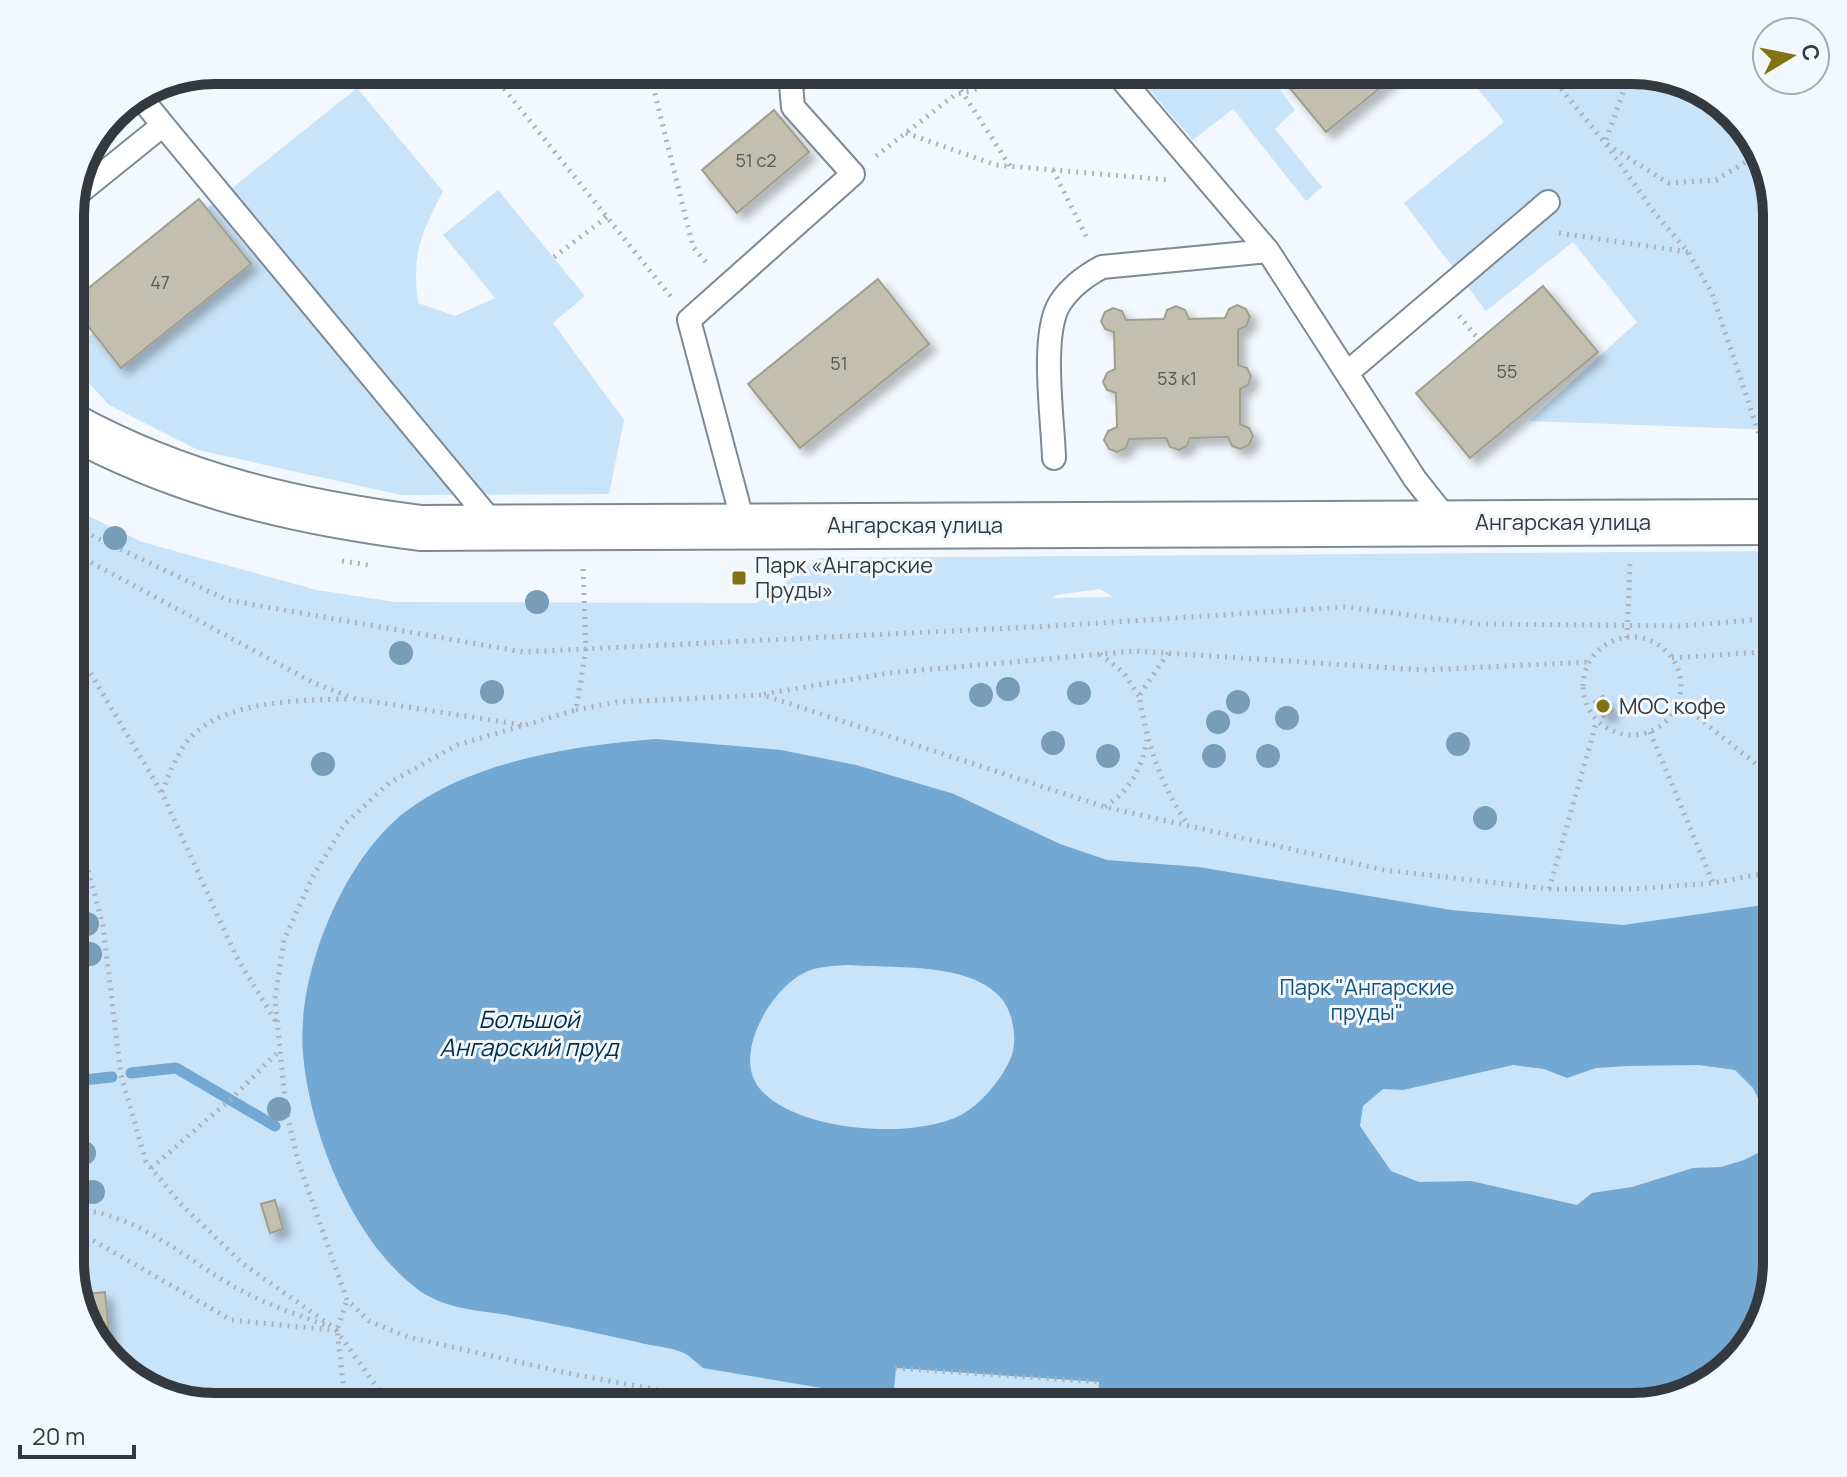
<svg xmlns="http://www.w3.org/2000/svg" width="1847" height="1477" font-family="Manrope,sans-serif">
<defs>
<filter id="shadow"><feDropShadow dx="7" dy="7" stdDeviation="4" flood-color="#0004"/></filter>
</defs>
<rect width="100%" height="100%" fill="#f2f8fd"/>
<path fill="#c9e3f9" fill-rule="evenodd" d="M1132 70H1266L1295 110 1275 129 1322 187 1306 201 1233 109 1193 140Z
M1463 70H1633L1696 94 1731 133 1743 126 1762 151 1777 215V430L1529 421 1637 322 1573 242 1486 311 1404 203 1504 122Z
M357 88 443 191C420 237 412 252 418 303L455 316 495 298 443 235 498 190 585 296 553 323 624 420 609 494 401 495 198 450 109 405 70 362V346L93 334 121 368 250 264 206 209Z
M70 507 142 542 317 590 395 602 757 603 819 558 1777 551V1263L1741 1357 1696 1392 1632 1407H214L120 1371 114 1363 105 1292 77 1295 70 1271ZM1100 589 1113 597 1053 598 1057 595Z"/>
<path fill="#73a8d2" fill-rule="evenodd" d="M656 739 781 750 856 765 954 794 1060 844 1107 860 1199 867 1451 910 1623 925 1777 903V1263L1741 1357 1696 1392 1632 1407H1196L1098 1401 1099 1382 896 1368 893 1400 703 1368C697 1363 691 1357 684 1353 671 1347 651 1346 637 1342 592 1332 547 1322 501 1314 472 1310 440 1307 416 1288 352 1239 310 1134 303 1054 296 976 342 861 405 812 471 761 576 745 656 739ZM848 965C896 969 1000 959 1012 1021 1015 1035 1016 1048 1009 1062 999 1082 981 1104 961 1115 913 1140 797 1132 760 1089 731 1055 772 987 806 972 818 966 834 966 848 965ZM1513 1065 1544 1069 1567 1078 1596 1068 1628 1066 1699 1065 1735 1070 1753 1088 1771 1125 1769 1138 1760 1152 1744 1160 1721 1167 1693 1168 1632 1187 1592 1193 1577 1205 1471 1181 1419 1182 1391 1171 1360 1126 1363 1106 1383 1089 1403 1090Z"/>
<g fill="none" stroke-linecap="round" stroke-linejoin="round">
<path stroke="#73a8d2" stroke-width="11" d="M70 1046 73 1062 83 1080 112 1077
M131 1073 176 1068 275 1126"/>
</g>
<path fill="#c2bfaf" stroke="#a19e8e" stroke-width="2" filter="url(#shadow)" d="M1275 70H1402L1326 132Z
M774 110 809 152 737 213 702 170Z
M199 199 251 264 121 368 70 303Z
M878 279 929 344 800 448 748 384Z
M1543 286 1598 352 1470 458 1416 393Z
M1237 305 1246 309 1250 317 1246 326 1238 330V365L1247 368 1251 376 1248 385 1240 389V424L1249 428 1253 436 1249 445 1240 449 1232 446 1228 437 1190 438 1187 446 1179 450 1170 447 1166 438 1129 439 1126 448 1117 452 1109 449 1104 440 1108 431 1117 427 1116 393 1107 390 1103 382 1107 373 1115 369 1114 332 1105 329 1101 321 1105 312 1113 308 1122 311 1126 320 1164 319 1167 310 1176 306 1185 310 1189 319 1225 318 1229 309Z
M1603 696 1613 711 1603 717 1594 702Z
M275 1200 283 1229 270 1233 261 1204Z
M105 1292 110 1345 100 1346 85 1326 77 1295Z"/>
<g fill="none" stroke-linecap="round" stroke-linejoin="round">
<defs>
<path id="service" d="M1114 70 1268 251 1415 479 1449 522
M163 125 497 528
M75 196 163 125 141 98
M1348 372 1548 202
M1054 458C1053 420 1040 334 1060 303 1071 286 1085 276 1102 267L1268 251
M744 526 689 320 853 174 793 107 791 84 808 70"/>
<path id="tertiary" d="M70 425C182 486 296 512 421 528L1777 522"/>
</defs>
<use href="#service" stroke="#7d8a96" stroke-width="26"/>
<use href="#tertiary" stroke="#7d8a96" stroke-width="48"/>
<path stroke="#acb2b7" stroke-width="5" stroke-dasharray="2 6" stroke-linecap="butt" d="M489 70 671 297
M649 70 693 247 709 266
M948 70 1010 166
M1546 70 1605 143 1657 216 1688 252 1712 293 1773 476
M1631 70 1605 143 1668 183 1716 180 1762 152
M906 133 996 165 1169 180
M876 156 956 94 972 91 1012 70
M1053 170 1088 240
M1559 233 1688 252
M554 257 607 217
M1459 316 1479 340
M70 525 227 600 523 652 1052 626 1345 607 1479 624 1681 626 1777 618
M70 551 314 683 356 699 523 725
M342 561 368 565
M583 569 586 649 576 710 457 745 389 783 344 825 312 878 284 940 275 999 286 1110 298 1161 347 1300 369 1321 408 1337 567 1373 748 1407
M1583 686a49 49 0 1 1 98 0a49 49 0 1 1-98 0Z
M1627 638 1630 564
M70 639 162 793 236 956 276 1022
M1168 653 1139 696C1148 744 1159 783 1187 823
M1100 654 1123 672 1139 696
M1672 658 1777 651
M764 694 889 673 1135 651 1423 670 1590 662
M1679 702 1777 781
M576 710 617 702 763 695 1105 807 1384 870 1549 889H1634L1713 883 1777 871
M1650 732 1713 883
M162 792C171 770 178 749 195 733 231 700 304 700 350 699
M1105 807C1131 789 1141 770 1147 740
M70 835 88 870 103 926 121 1075 146 1162 181 1204 242 1263 337 1330
M1549 889 1597 720
M151 1168 231 1099 279 1051
M70 1209C143 1212 190 1266 252 1296 276 1308 302 1316 327 1326
M70 1229 87 1237
M70 1240 89 1238 231 1320 331 1330
M336 1330 379 1390V1407
M895 1368 1100 1382
M346 1407 337 1330 347 1300"/>
<use href="#service" stroke="#fff" stroke-width="22"/>
<use href="#tertiary" stroke="#fff" stroke-width="44"/>
</g>
<g fill="#789db6">
<circle cx="115" cy="538" r="12"/>
<circle cx="537" cy="602" r="12"/>
<circle cx="401" cy="653" r="12"/>
<circle cx="1008" cy="689" r="12"/>
<circle cx="492" cy="692" r="12"/>
<circle cx="1079" cy="693" r="12"/>
<circle cx="981" cy="695" r="12"/>
<circle cx="1238" cy="702" r="12"/>
<circle cx="1287" cy="718" r="12"/>
<circle cx="1218" cy="722" r="12"/>
<circle cx="1053" cy="743" r="12"/>
<circle cx="1458" cy="744" r="12"/>
<circle cx="1108" cy="756" r="12"/>
<circle cx="1214" cy="756" r="12"/>
<circle cx="1268" cy="756" r="12"/>
<circle cx="323" cy="764" r="12"/>
<circle cx="1485" cy="818" r="12"/>
<circle cx="87" cy="924" r="12"/>
<circle cx="90" cy="954" r="12"/>
<circle cx="279" cy="1109" r="12"/>
<circle cx="84" cy="1153" r="12"/>
<circle cx="93" cy="1192" r="12"/>
</g>
<g fill="#827212" stroke="#f2f8fd" stroke-width="3">
<rect x="731" y="570" width="16" height="16" rx="4"/>
<circle cx="1603" cy="706" r="8"/>
</g>
<g text-anchor="middle" stroke-width="6" stroke-linejoin="round" paint-order="stroke">
<g font-size="18" fill="#575a5a">
<text x="756" y="167">51 с2</text>
<text x="160" y="289">47</text>
<text x="839" y="370">51</text>
<text x="1507" y="378">55</text>
<text x="1177" y="385">53 к1</text>
</g>
<g font-size="22" fill="#33393e" stroke="#f2f8fd">
<text x="1563" y="530">Ангарская улица</text>
<text x="915" y="533">Ангарская улица</text>
</g>
<g font-size="22" fill="#33393e" stroke="#f2f8fd" text-anchor="start">
<text x="755" y="573">Парк «Ангарские<tspan x="755" dy="25">Пруды»</tspan></text>
<text x="1619" y="714">МОС кофе</text>
</g>
<g font-size="22" fill="#14527b" stroke="#f2f8fd">
<text x="1367" y="995">Парк "Ангарские<tspan x="1367" dy="25">пруды"</tspan></text>
</g>
<g font-size="24" font-style="italic" fill="#022e4a" stroke="#f2f8fd">
<text x="529" y="1028">Большой<tspan x="529" dy="28">Ангарский пруд</tspan></text>
</g>
</g>
<path d="M0 0H1847V1477H0ZM215 84H1632A131 131 0 0 1 1763 215V1262A131 131 0 0 1 1632 1393H215A131 131 0 0 1 84 1262V215A131 131 0 0 1 215 84Z" fill="#f2f8fd" fill-rule="evenodd"/>
<path fill="none" stroke="#33393e" stroke-width="10" d="M215 84H1632A131 131 0 0 1 1763 215V1262A131 131 0 0 1 1632 1393H215A131 131 0 0 1 84 1262V215A131 131 0 0 1 215 84Z"/>
<g transform="translate(1791 56) rotate(80)"><circle r="38" fill="#f2f8fd" stroke="#a6acb1" stroke-width="2"/>
<path d="M0-6L14 30L0 20L-14 30Z" fill="#827212"/>
<text y="-12" font-size="22" font-weight="bold" text-anchor="middle" fill="#33393e">С</text>
</g>
<path d="M20 1445v12h114v-12" fill="none" stroke="#33393e" stroke-width="4"/>
<text x="32" y="1445" font-size="24" fill="#33393e" stroke="#f2f8fd" stroke-width="6" paint-order="stroke">20 m</text>
</svg>
